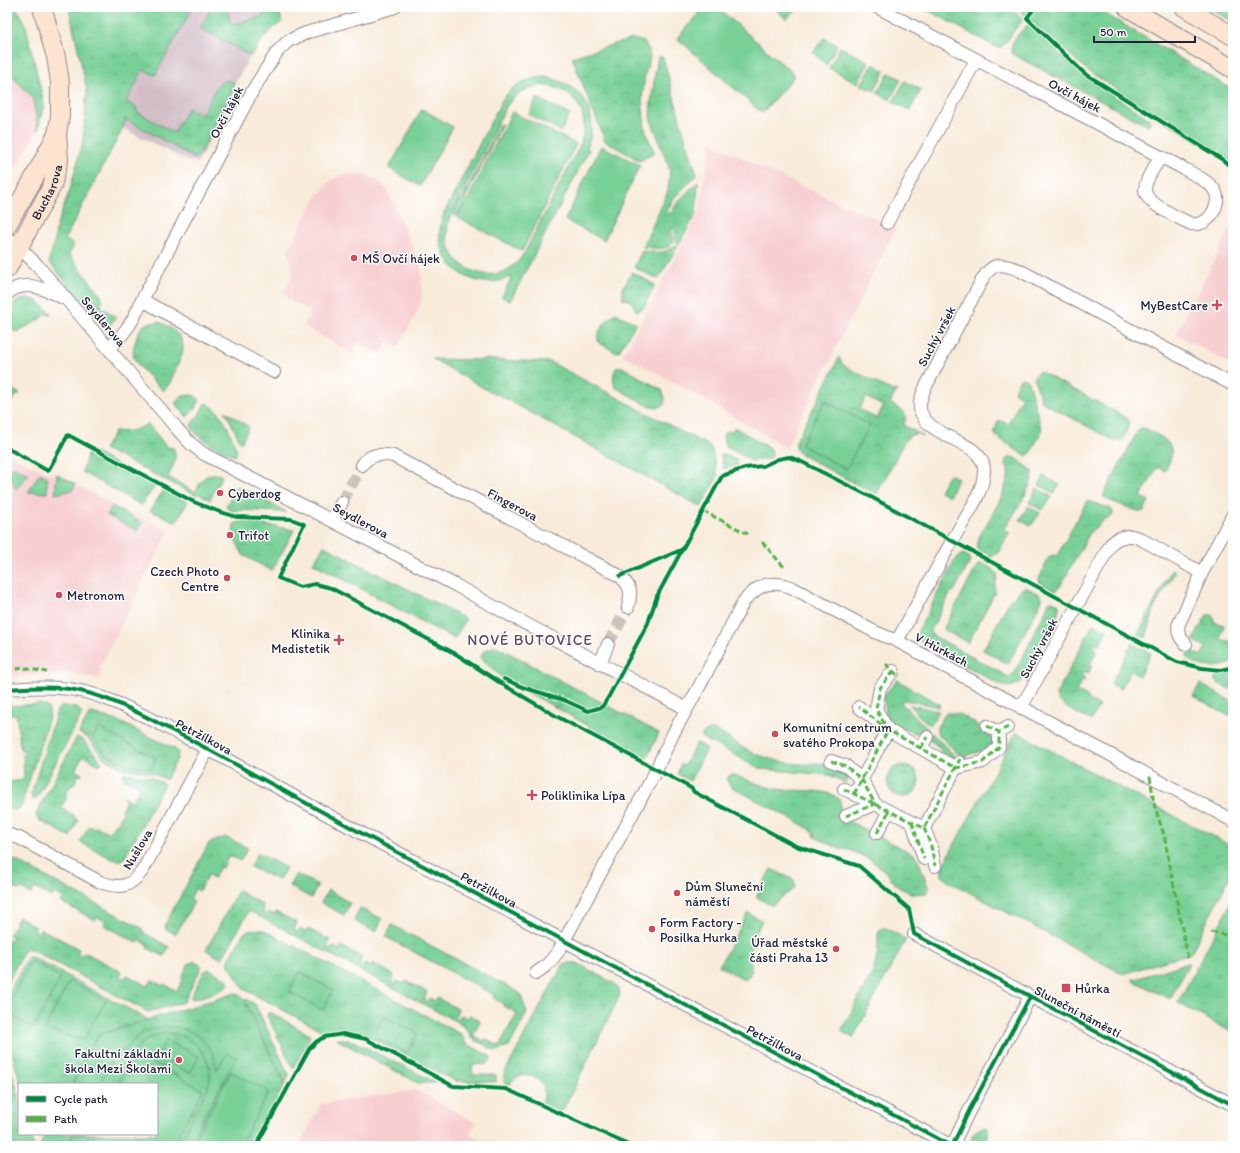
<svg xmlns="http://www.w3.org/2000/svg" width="1240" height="1153" font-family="Itim,sans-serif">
<defs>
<pattern id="grass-tufts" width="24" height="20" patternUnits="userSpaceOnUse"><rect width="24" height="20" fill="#78d096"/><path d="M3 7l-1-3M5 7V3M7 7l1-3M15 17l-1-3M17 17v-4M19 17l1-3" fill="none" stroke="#68b282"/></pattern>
<pattern id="park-crowns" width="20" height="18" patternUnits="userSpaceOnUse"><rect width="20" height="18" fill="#78d096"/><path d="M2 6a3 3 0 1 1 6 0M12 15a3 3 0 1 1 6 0" fill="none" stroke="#68b282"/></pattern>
</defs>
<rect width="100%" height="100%" fill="#fff"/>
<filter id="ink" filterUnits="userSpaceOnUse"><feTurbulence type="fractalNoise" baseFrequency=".025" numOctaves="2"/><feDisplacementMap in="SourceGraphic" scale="8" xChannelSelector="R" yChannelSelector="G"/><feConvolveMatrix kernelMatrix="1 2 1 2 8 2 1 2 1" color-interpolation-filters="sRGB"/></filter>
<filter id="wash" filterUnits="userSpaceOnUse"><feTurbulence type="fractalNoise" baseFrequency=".012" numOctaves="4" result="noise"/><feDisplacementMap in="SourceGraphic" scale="16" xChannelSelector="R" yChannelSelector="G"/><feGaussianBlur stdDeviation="0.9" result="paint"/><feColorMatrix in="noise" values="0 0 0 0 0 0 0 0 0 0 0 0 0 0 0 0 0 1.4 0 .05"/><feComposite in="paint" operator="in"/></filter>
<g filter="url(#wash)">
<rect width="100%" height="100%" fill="#f8ebda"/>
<path fill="#f7cfd1" d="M7 71 33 98 38 130 7 183Z
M711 142 768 171 896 228 786 447 677 384 623 355 699 213Z
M344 174H358L376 179 387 189 421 266 422 297 417 313 398 348 387 342 380 354 359 343 353 354 304 326 311 312 288 299 284 292 293 273 288 250 318 195 331 180Z
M1233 224V366L1176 334Z
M7 453 49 474H57L130 514 132 513 169 531 100 667 101 680 70 673 7 678Z
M416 1090 476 1123 470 1134 493 1146H299L321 1104Z"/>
<path fill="#d2bdc6" d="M187 7H212L200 28 250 56 234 85 233 93 198 162 188 161 123 128 126 119V102L144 70 155 75 191 11Z
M226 7H262L264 16 231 25Z"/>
<path fill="url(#grass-tufts)" stroke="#4d7968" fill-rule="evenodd" d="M7 7H16L25 22 44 104 38 130 33 98 7 71Z
M69 7H187L191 11 155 75 143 70 126 102 137 108 136 111 174 133 188 108 202 115C206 108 216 84 223 81 226 80 230 81 233 82L234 88 200 154 197 157 194 158 126 119 123 128 65 239 74 245 69 254 102 297 101 307 116 317 110 325 103 326 49 262 55 239 56 228 70 190 83 141 87 90 70 13Z
M212 7H226L231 25 264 16 262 7H278L282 22C274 27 266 35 260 42 257 47 255 53 250 56L200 28Z
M773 7H800L786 19Z
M922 7H1010L1023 20 1013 32 1005 44 1001 47H996Z
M1016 7H1094L1233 90V163L1225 157 1158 117 1087 70 1027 18Z
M1208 7H1233V22Z
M1028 24 1084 76 1149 119 1150 122 1148 126 1014 55C1005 45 1021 32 1028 24Z
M824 38 837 45 826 65 813 52Z
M840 47 869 62 858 83 829 68Z
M658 57H663L682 127 697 175 673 199 667 212 671 214C676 201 688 192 698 182L696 214 679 244 676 242C677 236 676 232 672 228L670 231 674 237C673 240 672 244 670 246 665 250 649 248 643 247L668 191 670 170 650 117 651 102Z
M873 64 885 71 874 91 861 85Z
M889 73 901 79 890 100 877 93Z
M905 81 921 90 910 110 893 102Z
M675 245 678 246 658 279 634 267 642 251C656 252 665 255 675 245Z
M632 272 655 285 644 307 636 311C633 303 631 299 623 299V288Z
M27 298 37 301 51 313 50 315 46 314C37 322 27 326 17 332L8 328 7 330C7 313 7 302 27 298Z
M615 313 636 323 621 348 619 351 615 352 598 342C596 329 607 321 615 313Z
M159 322C170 327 183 334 183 348 183 354 178 364 176 369 172 378 170 385 163 391 154 381 140 370 134 358 132 351 135 342 137 336 142 323 146 323 159 322Z
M617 367H622L662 390 665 398 664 405 657 408 650 407 615 387C613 379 612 374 617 367Z
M1039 371 1127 418 1129 421C1129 426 1125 436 1122 440 1119 442 1118 441 1115 441L1042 402 1034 379V377Z
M1022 378 1026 379 1028 381 1042 431 1030 454 1025 456 996 436 994 432 999 420 1008 424 1022 397 1014 392 1019 380Z
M7 386 20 394 17 395 12 401 7 398Z
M190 395 195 396 200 400 195 409 187 417 175 403 183 396Z
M205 403C223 410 229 430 235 446L237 450 235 456C223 451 193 438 191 424L199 415Z
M225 411 249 427 241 443Z
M148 424 167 447 173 448C179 458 172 468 168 477L195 492C202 481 205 469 222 476L210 500 199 494 195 495 104 449 115 431C127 433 137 430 148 424Z
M734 427 771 449 772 456 768 459 752 461 726 447 723 438 724 433 728 431H733Z
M1142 428H1145C1167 441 1180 443 1165 471L1157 467 1141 497 1149 501 1144 511 1140 512 1106 499 1104 497V494L1139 429Z
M722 454H725L737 461 738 465 726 469 723 468 721 456Z
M1011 457 1015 458 1033 471C1033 487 1014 514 1005 528L1009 533 999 552 992 557 981 553 976 547 979 539V537C989 519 1002 501 1007 481 1008 478 1009 472 1008 469 1006 463 1002 460 1011 457Z
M15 467 29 475 16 489 7 472Z
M40 473 47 477V493L28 492Z
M57 474 75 484 73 490 55 494Z
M949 474 958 478 949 496 940 491Z
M1044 476 1060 485 1054 493 1039 485Z
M237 485 286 512 237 510 233 512 226 507Z
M1037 488 1052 497 1042 510 1029 503Z
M164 490 188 502 176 522 150 510Z
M1087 501H1089L1111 509 1113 512 1112 516 1108 519 1104 518 1102 522 1091 531 1087 538 1061 585 1055 592 1040 583 1039 579 1049 557 1052 555 1057 556Z
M112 506 142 523 137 531 107 515Z
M1028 506 1040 513 1031 526 1020 520Z
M243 521 294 530 272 571 243 555 233 535 234 524Z
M324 546 466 619 454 639 313 563Z
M964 554 969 557 970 560 969 564 954 591 951 592 930 632 932 635 1009 677 1014 674 1034 635V633L1046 610 1049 602 1052 601 1059 604V608L1057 616 1021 682C1014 687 1011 687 1003 686L921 642 917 638 916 635 954 562 960 555Z
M980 564C984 564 985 565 989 567 1005 576 993 578 995 592L968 643 946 631 944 628 977 566Z
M1172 569 1175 572 1155 606 1146 638 1138 634Z
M1025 587 1039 594 1042 597V600L1008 664 983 650 1010 600C1017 597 1018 590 1025 587Z
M1207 615H1212L1214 618V622L1224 625 1220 639 1232 642 1233 641V662C1220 669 1197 669 1187 657L1188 650 1201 656 1206 647 1193 640Z
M1093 624H1095L1107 630 1099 645 1094 642 1092 646 1097 649 1095 652 1096 653 1090 664 1092 666 1088 674 1083 671 1081 675 1086 678 1084 681 1082 680 1076 691 1089 698 1088 700 1099 706 1091 721C1082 715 1057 706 1056 695Z
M1132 644 1151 653 1139 676 1130 671 1121 689 1111 684Z
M496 646 659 733 647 758 504 679 480 658 484 651Z
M1233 672V691L1216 682 1214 679C1218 675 1228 674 1233 672Z
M897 680 940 705 939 707 905 700 902 701 901 703 928 729 924 736 896 726 887 717 883 696 892 686Z
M41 704C48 706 50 709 49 717L21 807 16 810 7 808V782L24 780 23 754 26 753V750L21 751 16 714H7V706Z
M910 705 939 711 930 725 918 715Z
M65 706 77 708 81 712V716L37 798 32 800 31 795 57 711 60 707Z
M92 713 118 721 175 749 178 753 177 759 166 780 153 773 126 769 121 767 104 758 87 737 79 733 88 716ZM156 759 151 768 127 765Z
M946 713C950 713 955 713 959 714 967 718 991 732 994 741L988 749 971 754 962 758 937 733V727Z
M710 730H715C731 739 746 752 764 757 777 761 790 764 803 764 809 765 814 762 819 763 830 763 841 769 849 777L848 781 845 783 830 775 761 769 701 737 702 734Z
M932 733 959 760 954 763 944 757 939 747 929 739Z
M1016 733H1018L1233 847V870L1191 953 1126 973H1121L946 880 942 875V867Z
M77 737 84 741 102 762 100 765 83 756 75 770 82 774 81 776 78 775 73 786 71 785 65 796 67 797 61 808 74 815 73 817 78 820 70 837 39 820 36 817 37 812Z
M698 743 707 749 690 781 677 774 681 764 684 766 696 744Z
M887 781a16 16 0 1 1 32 0a16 16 0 1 1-32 0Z
M124 773 151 777 164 784 125 857 119 861 112 859 80 842 89 826 95 829 96 826 109 833 115 823 117 824 123 813 121 811 126 801 124 800 125 797 132 801 140 787 122 777Z
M732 774C747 780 761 786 777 789 793 792 822 788 835 796 844 801 839 806 841 813 842 815 845 818 846 820L917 856 929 890 926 893 913 894 898 887 884 870 869 859 850 850 840 849 815 837 813 831 801 824 730 786 727 781 728 777Z
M225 837 248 848 240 861 229 855 223 868 220 867 214 878 208 875 199 891 195 889 190 899 194 902 176 934 166 929 165 925 209 843Z
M258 853 286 868 279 880 250 867Z
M7 856 142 928 143 932 169 947 164 956 147 948 148 945 140 940 138 943 104 925 106 921 97 917 95 920 61 902 63 898 54 893 52 897 35 888 31 894 20 888 19 890 7 884Z
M771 869 794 880C795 884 796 884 795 887 792 891 777 900 772 906L756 897Z
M296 874 318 885 311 898 289 886Z
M328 890 350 903 344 915 321 903Z
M238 891 263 905 262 908 264 910 263 914 266 915 268 912 274 915 276 912 297 923 294 930 297 932 300 929 306 932 308 929 330 940 327 948 331 950 333 946 339 950 341 946 362 957 359 965 362 968 365 964 371 967 373 963 394 975 392 983 395 985 397 981 404 984 406 981 427 992 424 1000 427 1002 429 998 436 1001 437 998 458 1009 455 1017 458 1019 461 1015 467 1018 470 1015 480 1021 473 1035 484 1041 485 1039 499 1046 517 1013 503 1006 504 1004 493 998 494 995 386 937 392 925 520 993 527 1013 509 1047 496 1051 471 1038 468 1030 457 1022 249 911 222 959 206 950Z
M1233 899V1033L1178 1003Z
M360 908 382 919 376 932 354 921Z
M748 913 762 921C760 925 757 929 756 933 755 937 755 941 753 945 752 947 750 949 750 951 745 961 760 971 744 979L719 966Z
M19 917 36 927 34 931 38 933 41 929 79 949 77 954 81 956 84 952 122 972 120 976 124 979 127 975 148 986 152 980 163 986 164 984 177 991 183 980 181 978 189 963 191 964 193 961 202 966 184 1002 148 1012 30 949H25L7 984V940L8 939 11 941 13 937 9 935Z
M883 928H885L906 939 853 1038 841 1031 874 970 878 951V934L879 930Z
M260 929 264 930 462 1035 465 1043 490 1056 491 1060 487 1064 472 1065 473 1075H496V1082L455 1081 361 1033 344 1029 332 1030 324 1032 244 989 229 965V960L243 934 247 931Z
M30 956 149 1020 98 1035 72 1084H21L7 1037V996L28 957Z
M568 963H577L615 984 619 988 620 995 563 1110 560 1112 542 1103C543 1099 545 1095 544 1090 543 1077 523 1071 513 1080 512 1081 511 1083 509 1085L504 1083V1074L562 966Z
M1189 963 1170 999 1132 980 1184 964Z
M209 969 227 979 229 983C224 992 203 996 193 999L191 998V996L204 972Z
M243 998 255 1004 289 1075 285 1084Z
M270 1012 310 1035C310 1041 297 1061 293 1068L267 1015 268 1013Z
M336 1039H345L353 1041 437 1083H418Z
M7 1056 19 1096V1134H30L34 1146H11L9 1138 13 1136 12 1132 7 1133Z
M984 1127 989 1129 986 1140 998 1146H972C969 1136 974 1130 984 1127Z"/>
<path fill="url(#park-crowns)" stroke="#4d7968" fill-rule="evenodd" d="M632 39 644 42 649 50 650 57 645 74 642 99 645 129 654 152 640 161 605 141 572 57Z
M839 357 841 362 843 365 890 390 893 391 897 390 890 403C899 409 911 413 903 425L923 436C914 432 913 434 905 440L877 494 869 490 865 489 800 454 796 449V441L832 373ZM866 397 883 406 877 419 859 409Z
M433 359 478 360 490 359 493 360 550 362 711 447 718 476 701 507 497 394 496 395Z
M89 450 156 485 141 505 82 472Z
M1200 684 1233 702V709L1229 716 1193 696Z
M98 728 156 758 151 768 127 765 106 754 93 737Z
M236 993 243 998 285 1084 251 1146H40V1145L45 1134H157V1084H72L98 1035Z"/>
<path fill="#78d096" stroke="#4d7968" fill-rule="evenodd" d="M704 7H717L795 75 762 113 677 38Z
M544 77C582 83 601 112 587 148L589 150 510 301 502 297 512 276C508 278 503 280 498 281 471 287 444 267 440 240 439 230 441 222 444 213L501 102C512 85 524 79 544 77ZM541 85C575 88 592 113 580 145L525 252C521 258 516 264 510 268 489 283 457 270 449 246 446 238 447 228 449 219L506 107C515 94 525 88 541 85Z
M537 98 570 115 561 131 529 115Z
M422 109 453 127 420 186 389 168Z
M512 112 576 144 522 251 458 218Z
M500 124 502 125 464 200 465 201 457 217 453 215 461 199H462Z
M601 146 640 165 604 240 565 220Z
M825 401 870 425 846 469 801 445Z
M31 961 61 977 34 1028 7 1014V1006Z
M299 972 333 990 323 1010 289 992Z
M70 981 106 1000 84 1040 44 1029Z
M384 1016 418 1034 407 1053 374 1036Z
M164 1026C182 1027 200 1032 210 1049 214 1055 215 1063 217 1070L227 1053 236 1058 188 1146H177C184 1133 191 1121 197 1108 202 1099 208 1090 210 1080 213 1048 176 1021 148 1039 132 1050 125 1068 117 1084H99L118 1049 124 1052C135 1036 145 1030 164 1026Z
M166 1040 199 1057 190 1073 158 1056Z
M137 1054 203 1090 173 1146H87L94 1134H157V1084H120Z
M231 1072 269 1092 240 1146H191Z
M73 1134H90L83 1146H74L76 1142 70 1139Z"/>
</g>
<g filter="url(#ink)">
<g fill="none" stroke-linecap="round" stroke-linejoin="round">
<path stroke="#cdc3ba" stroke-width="12" stroke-dasharray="12 6" stroke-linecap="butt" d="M342 502 362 465
M608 644 628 607"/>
<defs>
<path id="street" d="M877 7 1161 157C1155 166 1145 179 1145 190 1145 204 1180 218 1191 224 1200 225 1207 222 1212 214 1227 190 1206 181 1188 171 1179 166 1170 161 1161 157
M887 223 976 60
M7 237 19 247 38 266 179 431 190 443 204 454 457 586C533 629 610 668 687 709
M7 294C24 278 45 289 63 298
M142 300 274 372
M109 348C126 332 133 322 142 300L254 88 277 52 288 41 306 33 395 7
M362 465C370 453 381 454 393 456L620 576C631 587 632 592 628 607
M332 520 342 502
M897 641C915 608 933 575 951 543 962 522 985 493 984 469 982 439 926 439 920 409 919 402 922 395 925 388L982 280C992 262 1001 263 1019 270L1233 385
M1186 644C1180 638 1178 634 1178 626L1202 573 1233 514
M600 664 608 644
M893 671 880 688 876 709 888 730 956 768 983 762 999 747V732
M7 689C41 687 68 685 101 697 131 707 159 724 187 738 247 770 305 803 365 835 561 939 756 1043 952 1146
M1021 708 1107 551 1111 544 1117 539 1127 536H1132L1139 538 1202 573
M987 726 999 732 1008 727
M921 748 927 737
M831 761 846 766 862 780 875 804 846 816
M844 789 924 828 959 762
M854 794 888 730 859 707
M912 822 924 859
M924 828 931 846 935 866
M877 833 889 811
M7 834 19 838 100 882C120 889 130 888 143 870L208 749
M914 934 1233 1105
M536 973 547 965 558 952 652 778 675 730 698 689 744 601C759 584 770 580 791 587L875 632 897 641C1009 701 1122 760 1233 821
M952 1146 969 1111 1030 997"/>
<g id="secondary">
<path d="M1127 7 1233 69"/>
<path d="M1184 7 1233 36"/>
<path d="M7 225 33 180 57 134"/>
<path id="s1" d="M7 269 52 186 59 159 57 134 60 116V82L56 57 42 7"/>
</g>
</defs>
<use href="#street" stroke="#8d868a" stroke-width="14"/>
<use href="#secondary" stroke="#8d868a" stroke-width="20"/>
<use href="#street" stroke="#fff" stroke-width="12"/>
<use href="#secondary" stroke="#fde4d1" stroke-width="18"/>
<path stroke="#55b146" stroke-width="3" stroke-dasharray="6 3" stroke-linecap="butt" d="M703 511 748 534
M762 542 785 568
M886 664 899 677
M7 671 23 668 47 672
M893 671 880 688 876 709 888 730 956 768 983 762 999 747V732
M987 726 999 732 1008 727
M921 748 927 737
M831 761 846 766 862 780 875 804 846 816
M1150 776 1154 804 1164 835 1188 959
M844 789 924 828 960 759
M854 794 888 730 859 707
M912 822 924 859
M924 828 931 846 935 866
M877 833 889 811
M1211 932 1233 937"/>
<defs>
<path id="cycleway" d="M1035 7 1027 18 1084 73 1223 160 1233 169
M7 448 48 471 68 435 194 502 220 512 237 517 291 519 304 524 278 578 300 587 315 584 331 588 456 654 502 684 556 716 691 788 694 792 796 846 859 866 909 909 914 934 1233 1105
M620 576 683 549
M504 679 525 688 564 700 588 711 602 707 609 696 648 623 657 596 722 476 745 468 763 466 778 459 789 457 800 461 871 497 1177 662 1202 668 1221 670 1233 667
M7 689C41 687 68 685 101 697 131 707 159 724 187 738 247 770 305 803 365 835 561 939 756 1043 952 1146
M256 1146 309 1049 316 1042 324 1037 343 1034 366 1039 453 1086 506 1089 616 1139 630 1146
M952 1146 969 1111 1030 997"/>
</defs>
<use href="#cycleway" stroke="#fff" stroke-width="6"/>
<use href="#cycleway" stroke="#00873e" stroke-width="4"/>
</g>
</g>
<g fill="#d1495b" stroke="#fff" stroke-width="1.5">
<circle cx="354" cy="258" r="4"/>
<path d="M1215 299h4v4h4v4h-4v4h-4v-4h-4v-4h4z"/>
<circle cx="220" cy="493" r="4"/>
<circle cx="230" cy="535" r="4"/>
<circle cx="227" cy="578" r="4"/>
<circle cx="59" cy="595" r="4"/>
<path d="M337 634h4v4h4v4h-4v4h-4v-4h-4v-4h4z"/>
<circle cx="775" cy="734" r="4"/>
<path d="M530 789h4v4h4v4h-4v4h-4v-4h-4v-4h4z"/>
<circle cx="677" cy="893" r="4"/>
<circle cx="652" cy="929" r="4"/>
<circle cx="836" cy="949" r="4"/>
<rect x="1061" y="983" width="10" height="10" rx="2"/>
<circle cx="179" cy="1060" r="4"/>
</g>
<g text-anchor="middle" stroke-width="3" stroke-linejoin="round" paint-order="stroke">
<g font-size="13" fill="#22223b" stroke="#fff">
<text transform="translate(1075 95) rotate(28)" y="5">Ovčí hájek</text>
<text transform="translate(226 112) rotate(-62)" y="5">Ovčí hájek</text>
<text dy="5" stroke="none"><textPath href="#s1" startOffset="87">Bucharova</textPath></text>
<text transform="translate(104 321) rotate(50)" y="5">Seydlerova</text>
<text transform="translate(936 336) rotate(-62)" y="5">Suchý vršek</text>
<text transform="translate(513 504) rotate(28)" y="5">Fingerova</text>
<text transform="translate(361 520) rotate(28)" y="5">Seydlerova</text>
<text transform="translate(1038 648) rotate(-62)" y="5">Suchý vršek</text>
<text transform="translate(942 649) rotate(28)" y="5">V Hůrkách</text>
<text transform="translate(204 736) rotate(28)" y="5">Petržílkova</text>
<text transform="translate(137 849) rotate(-59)" y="5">Nušlova</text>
<text transform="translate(489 889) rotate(28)" y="5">Petržílkova</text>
<text transform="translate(1078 1011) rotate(28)" y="5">Sluneční náměstí</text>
<text transform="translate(775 1042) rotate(28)" y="5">Petržílkova</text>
</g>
<g font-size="13" fill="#22223b" stroke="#fff" text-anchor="start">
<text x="362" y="263">MŠ Ovčí hájek</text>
<text x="1208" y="310" text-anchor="end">MyBestCare</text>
<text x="228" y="498">Cyberdog</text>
<text x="238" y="540">Trifot</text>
<text x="219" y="576" text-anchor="end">Czech Photo<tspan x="219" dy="15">Centre</tspan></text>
<text x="67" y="600">Metronom</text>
<text x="330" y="638" text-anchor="end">Klinika<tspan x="330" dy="15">Medistetik</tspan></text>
<text x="783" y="732">Komunitní centrum<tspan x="783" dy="15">svatého Prokopa</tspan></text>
<text x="541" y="800">Poliklinika Lípa</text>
<text x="685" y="891">Dům Sluneční<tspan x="685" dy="15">náměstí</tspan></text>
<text x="660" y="927">Form Factory -<tspan x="660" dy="15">Posilka Hurka</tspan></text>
<text x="828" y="947" text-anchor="end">Úřad městské<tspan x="828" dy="15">části Praha 13</tspan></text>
<text x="1075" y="993">Hůrka</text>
<text x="171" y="1058" text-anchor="end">Fakultní základní<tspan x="171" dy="15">škola Mezi Školami</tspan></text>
</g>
<g font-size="15" letter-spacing="1" fill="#634958" stroke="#fff">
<text x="530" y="645">NOVÉ BUTOVICE</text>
</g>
</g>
<rect width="1240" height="1153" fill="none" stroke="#fff" stroke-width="24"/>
<rect x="18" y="1083" width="140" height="52" fill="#ffffff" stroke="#a7a7b1"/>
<rect x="26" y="1096" width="20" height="6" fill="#00873e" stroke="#a7a7b1"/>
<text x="54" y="1103" font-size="12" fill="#22223b">Cycle path</text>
<rect x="26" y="1116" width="20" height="6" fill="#55b146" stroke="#a7a7b1"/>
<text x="54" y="1123" font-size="12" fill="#22223b">Path</text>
<path d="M1094 36v6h101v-6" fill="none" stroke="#22223b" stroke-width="2"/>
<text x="1100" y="36" font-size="12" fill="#22223b" stroke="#ffffff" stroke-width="3" paint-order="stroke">50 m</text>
</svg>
